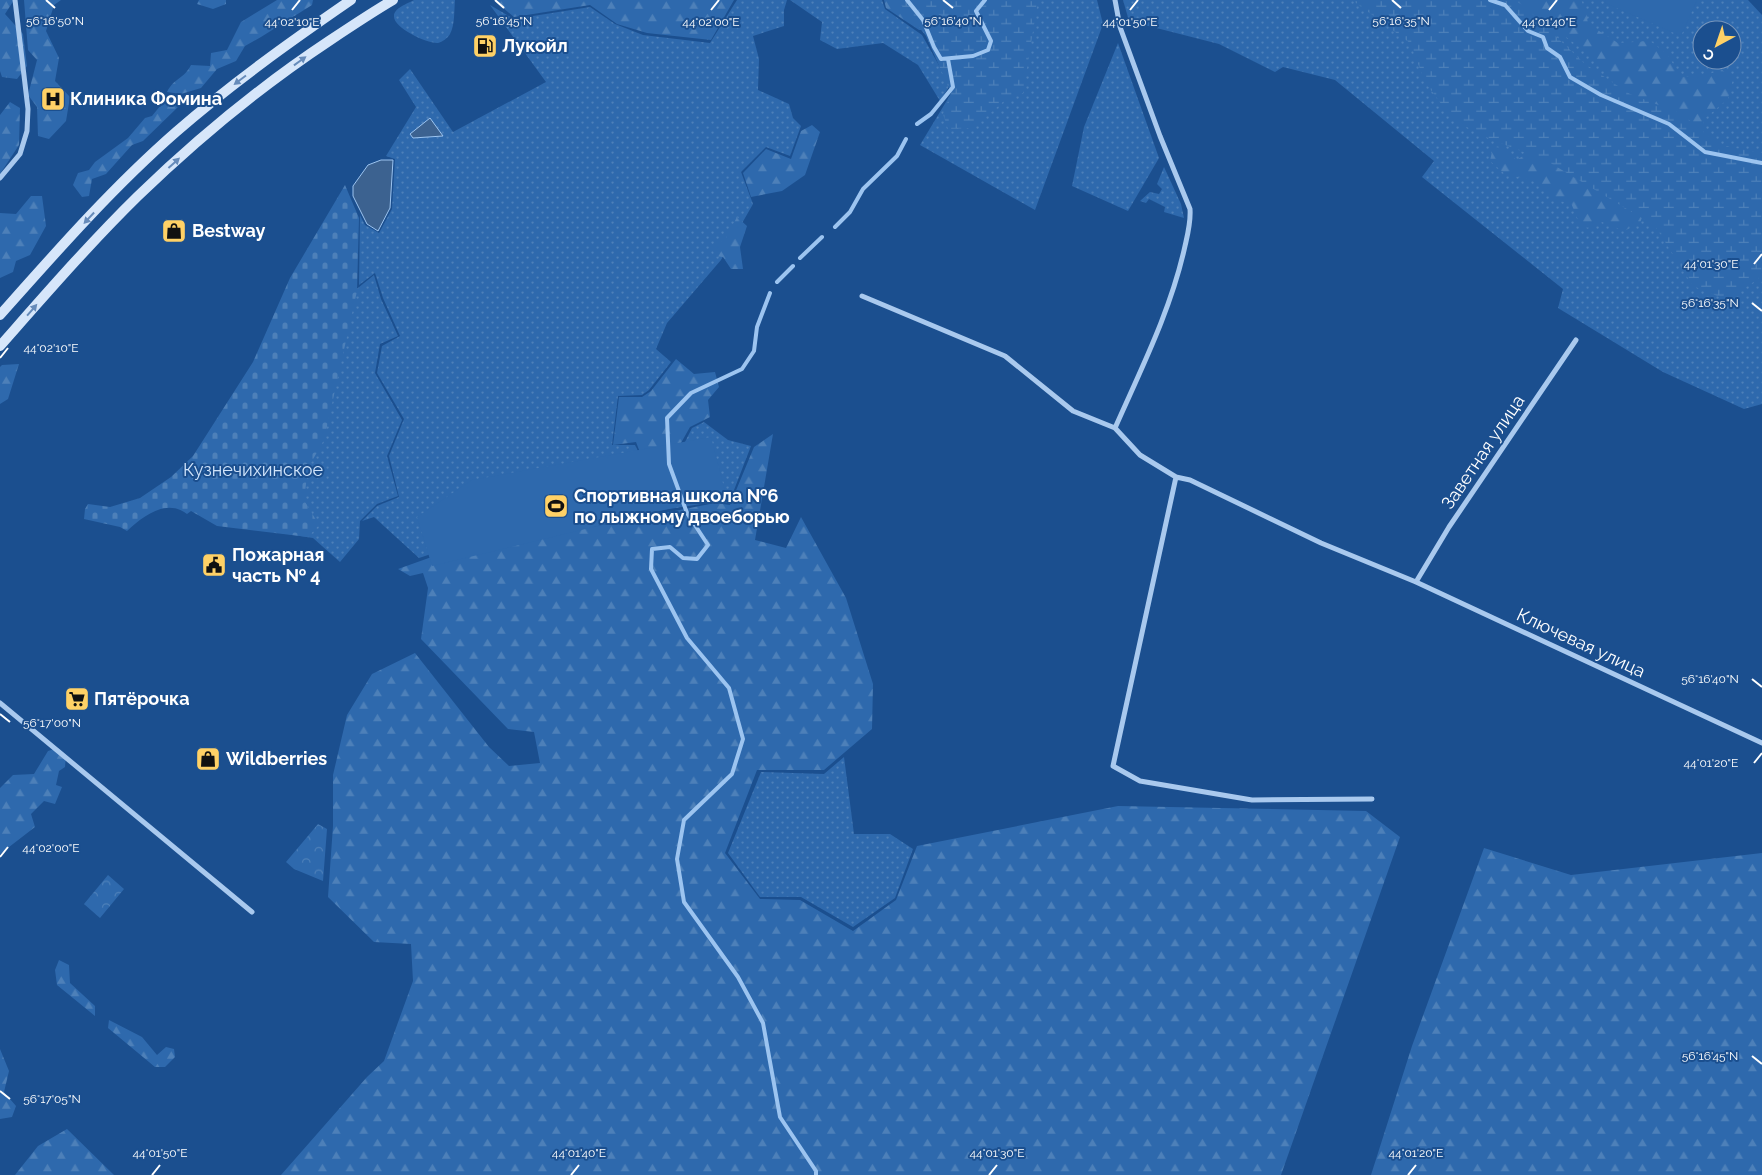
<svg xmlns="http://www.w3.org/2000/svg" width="1762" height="1175" font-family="Raleway,sans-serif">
<defs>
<pattern id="grass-dots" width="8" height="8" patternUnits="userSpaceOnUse" patternTransform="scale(1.25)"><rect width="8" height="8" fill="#2e69ad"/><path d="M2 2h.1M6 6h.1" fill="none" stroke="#4d80b9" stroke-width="1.8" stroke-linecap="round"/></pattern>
<pattern id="forest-firs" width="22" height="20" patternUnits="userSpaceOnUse" patternTransform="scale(1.25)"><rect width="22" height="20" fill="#2e69ad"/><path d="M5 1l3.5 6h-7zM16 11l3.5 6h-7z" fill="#4d80b9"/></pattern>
<pattern id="wetland-marsh" width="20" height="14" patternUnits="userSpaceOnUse" patternTransform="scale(1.25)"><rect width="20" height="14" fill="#2e69ad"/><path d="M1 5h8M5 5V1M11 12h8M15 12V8" fill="none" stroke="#4d80b9"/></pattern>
<pattern id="cemetery-stones" width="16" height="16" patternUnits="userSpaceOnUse" patternTransform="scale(1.25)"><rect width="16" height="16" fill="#2e69ad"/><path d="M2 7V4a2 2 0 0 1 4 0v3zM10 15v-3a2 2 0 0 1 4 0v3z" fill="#4d80b9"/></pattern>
<pattern id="park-crowns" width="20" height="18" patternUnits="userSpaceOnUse" patternTransform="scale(1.25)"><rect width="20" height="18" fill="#2e69ad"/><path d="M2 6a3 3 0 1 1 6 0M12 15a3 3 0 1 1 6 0" fill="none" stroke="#4d80b9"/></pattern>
</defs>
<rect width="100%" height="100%" fill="#1b4f8f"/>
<path fill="url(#grass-dots)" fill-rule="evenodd" d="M414 0H455C454 10 455 25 450 34 448 38 442 42 438 43 428 44 393 28 394 16 394 8 407 4 414 0Z
M737 0H787L784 10V26L753 36 759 59 758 90 789 104 793 118 801 126 790 156 766 147 741 172 753 204 721 260 667 323 656 349 671 362 649 390 642 395 618 396 612 445H635L642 459 681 450 692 428 704 422 728 440 751 446 729 503 714 502 637 514 440 551 419 558 374 517 362 521 377 506 399 497 389 456 404 419 377 373 382 346 400 336 383 298 375 273 359 285 360 215 365 225 379 233 392 209 395 159 386 156 416 107 399 80 410 69 453 132 546 82 490 5 514 19 590 7 615 24 643 35 710 43Z
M790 0H882L885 9 922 35 950 85 940 101 918 65 883 43 837 49 820 40 822 22Z
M934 0H1097L1103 24 1035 210 920 145 958 82Z
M1123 0H1748L1762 15V404L1744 409 1663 372 1558 308 1563 289 1422 177 1434 161 1335 80 1283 67 1275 72 1219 44 1129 21ZM1702 30H1732V60H1702Z
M1118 43 1159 158 1128 211 1072 186 1084 127Z
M1164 167 1181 204 1184 218 1164 212 1165 207 1149 199 1146 203 1140 201 1150 192 1159 194 1162 189 1157 184Z
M374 275 381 299 398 336 380 344 375 373 402 420 387 456 398 496 377 504 360 521 359 539 340 562 313 538 243 527 353 292Z
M844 757 854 834H890L913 849 895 898 853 927 801 897H760L728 853 761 772 824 774Z"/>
<path fill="url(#forest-firs)" d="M0 0H14L5 14 23 34 27 66 17 79 2 77 0 71Z
M24 0H61L54 5 46 31 59 58 55 81 70 97 66 121 49 139 38 136 37 107 28 95 37 60 28 50Z
M199 0H226V4L213 9 197 4Z
M277 0H313L312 5 261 37 245 46 236 61 217 69 201 88 181 94 167 92C174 78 184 79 191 65L210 66 211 53 227 50 241 22Z
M497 0H734L711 40 647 33 617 24 590 5 514 17 496 2Z
M884 0H928L937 30H919L886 8Z
M1516 0H1581L1586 11 1588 24 1618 43 1650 41 1667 54 1681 77 1708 75 1721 69 1733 79 1728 99 1704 119 1703 135 1616 95 1611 76 1593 57 1566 37 1551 35 1545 22 1529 16Z
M165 100H176L178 107 143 141 132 145 106 174 92 179 89 196 82 197 73 185 78 173 89 170 95 162 128 138 145 118 152 116Z
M10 102 20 108 19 145 0 174V115Z
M812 125 820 132 805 175 782 191 751 197 743 173 766 149 791 159 801 131Z
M1493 147 1505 148 1516 160 1532 151 1645 208 1640 223 1624 231 1602 222 1592 228 1581 227 1571 203 1553 200 1532 180 1505 174 1490 161Z
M31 196H42L46 226 30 255 16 261 13 272 0 278V213L16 214Z
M737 217 747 226 740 247 743 269H731L723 257 715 256 712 248 726 238Z
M676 359 694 374 715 372 719 387 708 400 710 417 690 427 677 450 641 455 636 442 613 445 619 397H642L651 391Z
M19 364 8 399 0 404V367L2 365Z
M773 434 755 540 786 548 801 517 846 598 873 684 872 729 824 770H757L725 853 760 899 800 900 853 931 896 900 917 846 1118 806 1366 811 1400 837 1281 1175H281L367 1077 384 1061 413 981 411 944 374 942 328 897 333 826V775L347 715 372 674 415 653 489 747 509 766 540 763 534 732 508 729 421 639 428 588 423 573 410 576 398 569 440 554 619 522 715 503 730 505 754 447Z
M58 748 66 755 65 767 59 771 56 785 62 787 55 804 44 801 31 814 35 827 0 854V788L13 775 34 774 48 751Z
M1484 848 1571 875 1762 853V1175H1371L1412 1046Z
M59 960 69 965 70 983 95 1006V1016L57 985 55 970Z
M109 1020 142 1037 157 1055 166 1047 174 1049 175 1057 165 1067H155L108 1028Z
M0 1049 9 1071 4 1092 16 1106 12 1117 0 1119Z
M67 1129 114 1175H15L38 1146Z"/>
<path fill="url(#wetland-marsh)" d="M897 0H1038L1023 93 1004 101 973 128 948 129 943 114 951 93 926 36Z
M1352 0H1514L1524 6 1585 64 1630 94 1682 114 1719 145 1762 153V273L1758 279 1727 300 1693 286 1655 226 1547 161 1490 139 1453 120 1425 82 1410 43Z"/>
<path fill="url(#cemetery-stones)" d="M345 185 359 218 357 291 324 440 308 468 304 500 319 525 308 537 217 526 191 511 187 514C167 498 143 516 127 531L120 527 84 519 85 509 88 504 110 507 140 498 171 477 193 456 253 362 290 278Z"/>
<path fill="url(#park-crowns)" d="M318 824 327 829 323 881 294 869 286 862Z
M108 875 124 889 100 918 84 904Z"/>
<path fill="#2e69ad" d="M1606 0H1697L1681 36 1605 3Z
M711 437 726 495 432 566 417 517 472 480Z"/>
<path fill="#3c6290" stroke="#9cc4f0" d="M430 118 443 136 413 138 410 134Z
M381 160H393L390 208 378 231 367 224 353 196V186L368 165Z"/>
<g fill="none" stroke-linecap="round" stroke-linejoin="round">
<path stroke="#9cc4f0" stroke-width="4" d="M907 0 923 20 934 47 941 59 973 56 988 50 991 41 976 11 985 0
M1490 0 1505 5 1528 31 1543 37 1547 48 1560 57 1570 77 1601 95 1669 124 1705 152 1762 163
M917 124 931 114 953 87 948 59
M835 227 850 212 863 189 897 156 906 139
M800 258 822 237
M777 282 793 266
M770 293 757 327 754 351 742 369 691 393 667 418 669 464 687 513 708 545 697 559 683 558 670 547 652 549 651 569 687 638 729 688 743 739 732 774 684 820 677 859 684 902 738 977 763 1023 780 1117 816 1171V1175"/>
<path stroke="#a9c9ee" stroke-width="5" d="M1115 0 1120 27 1160 136 1190 209C1191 222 1188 233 1185 246 1171 310 1141 369 1115 428
M0 178 20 154 27 131 28 109 15 0
M862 296 1005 356 1073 411 1115 428 1140 455 1176 477
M1416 582 1449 527 1576 340
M0 703 252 912
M1372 799 1252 800 1140 781 1113 766 1176 477 1190 480 1321 543 1416 582 1762 743"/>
<path stroke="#d6e6fa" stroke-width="10" d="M0 315C56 252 112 188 176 132 231 84 290 42 351 0
M0 346C45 295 90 243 138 196 197 139 261 86 329 41 350 27 371 13 393 0"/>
</g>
<defs><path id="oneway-solid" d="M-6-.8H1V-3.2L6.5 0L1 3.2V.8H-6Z" transform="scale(1.25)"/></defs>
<g fill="#668bba">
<use href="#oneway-solid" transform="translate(300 61) rotate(-36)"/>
<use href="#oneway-solid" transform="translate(240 80) rotate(143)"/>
<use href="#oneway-solid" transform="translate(174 163) rotate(-42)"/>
<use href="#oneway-solid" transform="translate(89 218) rotate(133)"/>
<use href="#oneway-solid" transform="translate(32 310) rotate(-49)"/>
</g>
<path fill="none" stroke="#fff" stroke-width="2" d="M46 0 55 8M495 0 504 8M943 0 953 8M1392 0 1401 8M292 10 300 0M711 10 719 0M1130 10 1138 0M1549 10 1557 0M1754 264 1762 254M1752 303 1762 311M0 358 8 348M1752 679 1762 687M0 714 10 722M1754 763 1762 753M0 857 8 847M1752 1056 1762 1064M0 1091 10 1099M152 1175 160 1165M571 1175 579 1165M989 1175 997 1165M1408 1175 1416 1165"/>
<defs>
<symbol id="fuel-square" viewBox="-11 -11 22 22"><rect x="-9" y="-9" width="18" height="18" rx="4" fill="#ffd166" stroke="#1b4f8f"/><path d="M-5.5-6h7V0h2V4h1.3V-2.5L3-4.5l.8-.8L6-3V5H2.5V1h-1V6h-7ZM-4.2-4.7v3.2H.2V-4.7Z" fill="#111"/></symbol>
<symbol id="hospital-square" viewBox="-11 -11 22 22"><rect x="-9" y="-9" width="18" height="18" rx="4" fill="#ffd166" stroke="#1b4f8f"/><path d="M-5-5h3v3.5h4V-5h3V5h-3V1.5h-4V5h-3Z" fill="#111"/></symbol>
<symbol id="shop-square" viewBox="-11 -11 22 22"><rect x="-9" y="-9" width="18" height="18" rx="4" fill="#ffd166" stroke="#1b4f8f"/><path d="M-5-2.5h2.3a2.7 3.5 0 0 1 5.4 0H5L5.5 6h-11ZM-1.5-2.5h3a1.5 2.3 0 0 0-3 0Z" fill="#111"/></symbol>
<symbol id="stadium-square" viewBox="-11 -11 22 22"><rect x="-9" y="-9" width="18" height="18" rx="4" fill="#ffd166" stroke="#1b4f8f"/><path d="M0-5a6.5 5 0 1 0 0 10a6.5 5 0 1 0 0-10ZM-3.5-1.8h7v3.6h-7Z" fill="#111"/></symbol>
<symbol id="civic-square" viewBox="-11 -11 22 22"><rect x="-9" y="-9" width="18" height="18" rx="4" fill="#ffd166" stroke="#1b4f8f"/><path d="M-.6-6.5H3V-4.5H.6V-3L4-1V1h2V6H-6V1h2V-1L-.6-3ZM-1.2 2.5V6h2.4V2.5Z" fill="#111"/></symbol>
<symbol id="supermarket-square" viewBox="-11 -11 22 22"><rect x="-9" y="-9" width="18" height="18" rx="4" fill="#ffd166" stroke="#1b4f8f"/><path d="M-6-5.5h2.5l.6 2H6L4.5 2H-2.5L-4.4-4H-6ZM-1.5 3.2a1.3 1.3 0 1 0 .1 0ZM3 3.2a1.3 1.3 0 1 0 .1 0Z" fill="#111"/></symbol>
</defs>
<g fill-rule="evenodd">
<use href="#fuel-square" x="471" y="32" width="28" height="28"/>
<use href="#hospital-square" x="39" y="85" width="28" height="28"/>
<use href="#shop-square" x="160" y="217" width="28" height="28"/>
<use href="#stadium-square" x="542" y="492" width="28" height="28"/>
<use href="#civic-square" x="200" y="551" width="28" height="28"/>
<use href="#supermarket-square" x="63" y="685" width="28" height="28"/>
<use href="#shop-square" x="194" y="745" width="28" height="28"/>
</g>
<g text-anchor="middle" stroke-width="4" stroke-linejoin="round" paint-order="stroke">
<g font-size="18" font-weight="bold" fill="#fff" stroke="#1b4f8f" text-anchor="start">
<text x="502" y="52">Лукойл</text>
<text x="70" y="105">Клиника Фомина</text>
<text x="192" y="237">Bestway</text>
<text x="574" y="502">Спортивная школа №6<tspan x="574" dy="21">по лыжному двоеборью</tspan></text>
<text x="232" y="561">Пожарная<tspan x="232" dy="21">часть № 4</tspan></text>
<text x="94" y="705">Пятёрочка</text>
<text x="226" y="765">Wildberries</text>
</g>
<g font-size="18" fill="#fff" stroke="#1b4f8f">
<text transform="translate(1483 452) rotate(-56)" y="6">Заветная улица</text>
<text transform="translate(1581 643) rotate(25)" y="6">Ключевая улица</text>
</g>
<g font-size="18" fill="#cfe3fa" stroke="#1b4f8f">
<text x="253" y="476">Кузнечихинское</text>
</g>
</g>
<g font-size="12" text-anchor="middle" fill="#fff" stroke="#1b4f8f" stroke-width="4" stroke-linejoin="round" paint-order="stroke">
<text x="55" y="25">56°16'50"N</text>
<text x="504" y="25">56°16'45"N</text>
<text x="953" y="25">56°16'40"N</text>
<text x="1401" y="25">56°16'35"N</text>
<text x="292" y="26">44°02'10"E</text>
<text x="711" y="26">44°02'00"E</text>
<text x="1130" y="26">44°01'50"E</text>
<text x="1549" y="26">44°01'40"E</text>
<text x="1711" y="268">44°01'30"E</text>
<text x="1710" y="307">56°16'35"N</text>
<text x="51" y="352">44°02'10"E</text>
<text x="1710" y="683">56°16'40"N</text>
<text x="52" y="727">56°17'00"N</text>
<text x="1711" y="767">44°01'20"E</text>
<text x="51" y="852">44°02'00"E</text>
<text x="1710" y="1060">56°16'45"N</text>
<text x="52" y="1103">56°17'05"N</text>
<text x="160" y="1157">44°01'50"E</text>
<text x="579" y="1157">44°01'40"E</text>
<text x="997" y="1157">44°01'30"E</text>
<text x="1416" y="1157">44°01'20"E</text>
</g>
<g transform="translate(1717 45) rotate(220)"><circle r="24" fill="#1b4f8f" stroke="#7695bc"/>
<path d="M0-4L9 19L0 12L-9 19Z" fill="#ffd166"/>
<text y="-8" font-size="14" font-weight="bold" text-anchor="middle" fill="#ffffff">С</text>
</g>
</svg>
